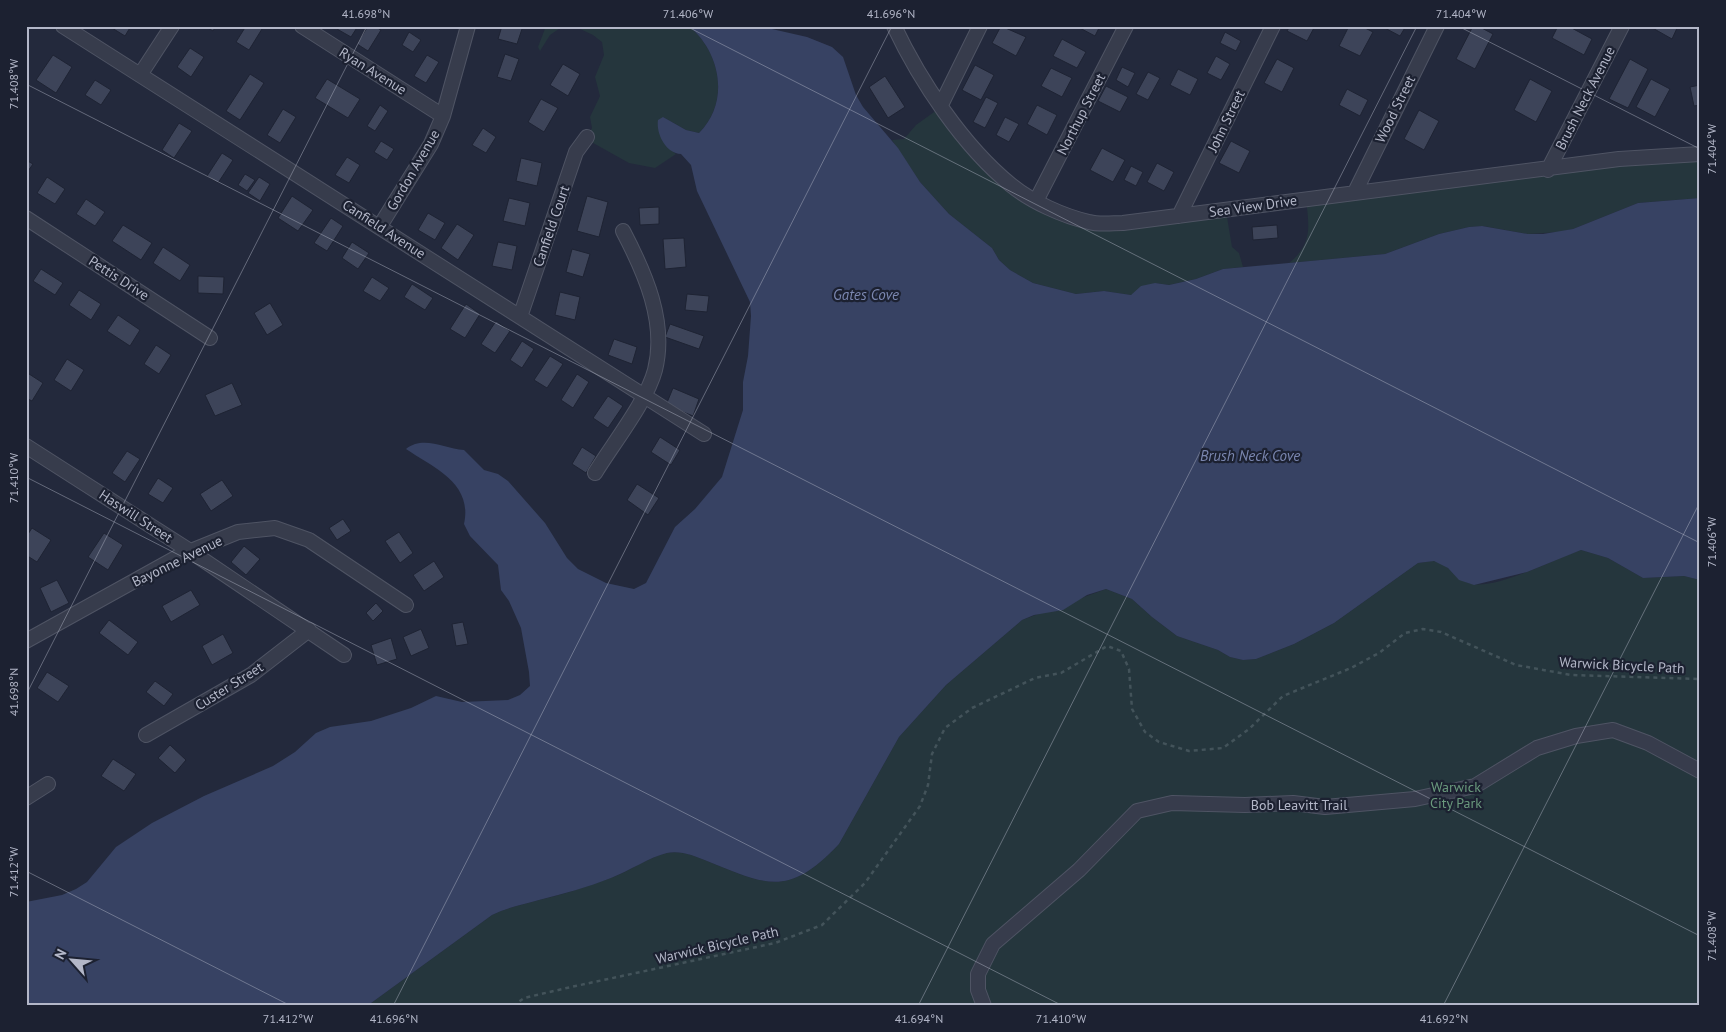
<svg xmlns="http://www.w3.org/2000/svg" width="1726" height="1032" font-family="'PT Sans',sans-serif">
<rect width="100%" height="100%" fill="#23293c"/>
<path fill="#25363d" d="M546 26H563L550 35 540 51 538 47Z
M574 26H689C721 53 730 102 699 133L686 130 663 117 665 145 676 154 655 168 629 163 586 139 592 128 590 117 600 96 595 77 604 55 602 42 593 35Z
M941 107 1010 185 1088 222 1226 211 1232 247 1239 253 1243 267 1223 269 1196 279 1169 285 1155 283 1131 295 1104 291 1076 294 1033 283 1010 270 999 260 992 248 949 214 920 182 892 140 904 139 916 125Z
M1700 152V198L1638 203 1573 229 1559 232 1528 234 1483 226 1469 227 1439 234 1385 254 1289 263C1313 244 1309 226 1306 199Z
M1581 550 1608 558 1643 578 1684 576 1700 580V1006H367L492 915C508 907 522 905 539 900 562 895 585 887 608 879 627 873 648 857 667 853 680 850 695 856 707 861 768 886 789 897 839 844L899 737 946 685 1022 620 1106 589 1132 599 1152 617 1177 636 1218 650 1230 657 1243 660 1256 659 1294 644 1334 623 1418 563C1422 563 1429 561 1433 561 1449 563 1456 581 1472 584 1498 589 1554 559 1581 550Z"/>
<path fill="#374263" d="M689 26H759L807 37 832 47 843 57 856 95 863 107 898 148 920 182 949 214 992 248 999 260 1010 270 1033 283 1076 294 1104 291 1131 295 1141 286 1155 283 1169 285 1196 279 1223 269 1385 254 1439 234 1469 227 1482 226 1528 234H1543L1573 229 1638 203 1700 198V580L1684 576 1643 578 1608 558 1581 550 1527 572 1474 585 1459 580 1448 568 1434 561 1418 563 1334 623 1294 644 1256 659 1243 660 1230 657 1218 650 1177 636 1152 617 1132 599 1106 589 1087 595 1063 610 1034 615 1022 620 946 685 899 737 839 844C789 897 768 886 707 861 695 856 680 850 667 853 650 857 629 871 611 878 588 887 563 894 539 900 522 905 508 907 492 915L367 1006H26V902L62 895 76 889 87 882 116 847 152 823 204 796 273 766 295 752 316 733 330 727 371 721 411 708 436 696 462 702 508 700 520 695 530 686 529 672 521 628 509 601 501 590 498 565 470 536 464 524C473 483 434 468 406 449 424 435 444 449 464 450L484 470 498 474 508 481 545 523 567 558 578 569 606 583 634 589 646 583 675 527 695 509 722 477 743 410V382L748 356 751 316 750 302 697 191 691 165 681 154C665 153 656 133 658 120L663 117 686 130 699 133C730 102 721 53 689 26Z"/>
<path fill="#3d4459" stroke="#1e2333" d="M113 26H131L125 36 112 28Z
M205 26H216L213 31Z
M246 26H258L262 29 249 50 236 42Z
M339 26H358L351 37 337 29Z
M368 26H374L381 30 368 51 357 44Z
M502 26H523L517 44 498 39Z
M1001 26 1026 37 1016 56 992 43Z
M1076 26H1100L1095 36Z
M1290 26H1315L1307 41 1287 31Z
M1349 26H1361L1373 32 1360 56 1339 46Z
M1381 26H1406L1400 36Z
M1473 26H1478L1493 34 1475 69 1456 59Z
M1558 26H1568L1592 39 1584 55 1552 38Z
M1649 26H1678L1672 39Z
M409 32 421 40 413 52 402 45Z
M1225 32 1241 41 1236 51 1220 43Z
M1062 39 1086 52 1077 68 1053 56Z
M190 48 204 57 191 77 177 67Z
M505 54 519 59 511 81 497 77Z
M53 55 72 67 56 93 36 80Z
M427 55 439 62 426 83 414 76Z
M1216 56 1230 64 1221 80 1207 73Z
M1277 59 1294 68 1282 92 1264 83Z
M1630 59 1648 69 1628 108 1609 99Z
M563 64 580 74 568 96 550 85Z
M975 65 994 75 981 100 962 90Z
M1122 67 1135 73 1128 87 1116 80Z
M1051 68 1072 78 1062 97 1041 86Z
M1178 69 1198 79 1190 95 1170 85Z
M1148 72 1160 78 1148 100 1136 94Z
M250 74 264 83 240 120 226 111Z
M885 76 905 107 888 118 869 87Z
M327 79 360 99 348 118 315 98Z
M1530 79 1552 91 1536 122 1514 110Z
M1651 79 1670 89 1655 117 1636 107Z
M95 80 111 90 101 105 85 95Z
M1700 85V105L1694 106 1690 87Z
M1106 86 1128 97 1120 112 1098 101Z
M1347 89 1368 100 1360 116 1339 105Z
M986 97 998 103 985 128 973 122Z
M541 99 558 108 544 132 528 122Z
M380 105 388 111 375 131 367 126Z
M1037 105 1057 115 1047 135 1027 124Z
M283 109 296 117 280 143 267 135Z
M1419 110 1439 121 1424 150 1404 139Z
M1005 117 1019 124 1009 142 996 135Z
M179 123 192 131 174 158 162 150Z
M483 128 496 137 486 153 472 145Z
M381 141 394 149 387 160 374 152Z
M1231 141 1250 151 1239 173 1219 163Z
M1102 148 1125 160 1113 182 1090 170Z
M222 153 233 160 218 183 207 176Z
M347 157 360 165 349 183 335 175Z
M521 158 542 163 537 186 516 181Z
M26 160 33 164 26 174Z
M1157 163 1174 172 1164 191 1147 182Z
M1131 166 1143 172 1136 186 1124 180Z
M245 174 255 180 247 191 238 185Z
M47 177 65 189 55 204 37 193Z
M259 177 270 184 260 201 248 193Z
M292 196 313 210 298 231 278 218Z
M587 196 608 202 599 237 577 231Z
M509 198 530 203 525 226 503 221Z
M86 199 105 212 95 226 76 214Z
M659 207V224L640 225 639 208Z
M428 213 445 223 435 240 418 230Z
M331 218 343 226 327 251 314 243Z
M457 224 474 235 458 260 441 248Z
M123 225 152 243 141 260 112 241Z
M1277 225 1278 238 1253 240 1252 227Z
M684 238 686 267 665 269 663 239Z
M352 242 369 253 358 269 342 258Z
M498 242 517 246 512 270 492 266Z
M163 247 190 265 180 281 153 263Z
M572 249 590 254 583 277 566 272Z
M41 269 63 283 55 295 33 281Z
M198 276 224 277 223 294 198 293Z
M372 277 389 288 380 301 363 291Z
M412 284 433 298 425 310 404 297Z
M79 290 101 304 91 320 69 305Z
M560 292 580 297 575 320 555 315Z
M687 294 709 296 707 312 685 310Z
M270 303 283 325 267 335 254 313Z
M466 304 480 314 465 338 450 329Z
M118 315 140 330 130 346 107 331Z
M496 321 510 331 495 353 481 344Z
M670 324 704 336 699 349 665 337Z
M614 339 637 347 632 364 608 355Z
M522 341 534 349 522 368 510 360Z
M156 345 171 355 159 374 144 364Z
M550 356 563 364 547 388 534 380Z
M67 359 84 370 71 391 54 380Z
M26 372 43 383 32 401 26 398Z
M577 374 589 382 573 408 561 400Z
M232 383 242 405 215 416 205 395Z
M673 388 699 399 693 416 666 405Z
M608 396 623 406 608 428 593 418Z
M660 437 680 450 671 465 651 452Z
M582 447 596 456 586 473 572 464Z
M127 451 140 459 125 482 112 473Z
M158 478 173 488 163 503 148 494Z
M222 480 233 496 211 511 200 494Z
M637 484 659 498 648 515 627 500Z
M343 519 351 531 337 540 329 528Z
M32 528 51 540 37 562 26 555V537Z
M399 532 413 553 400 563 385 541Z
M104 533 123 545 108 570 88 557Z
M244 546 260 559 246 575 231 562Z
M434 561 444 577 424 591 413 575Z
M57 580 69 603 51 612 40 588Z
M191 590 200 605 171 622 162 606Z
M376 603 383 611 373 621 366 613Z
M109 620 138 642 128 655 99 633Z
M463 622 468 644 456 646 452 624Z
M421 629 429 648 411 656 403 637Z
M223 634 233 653 212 665 202 646Z
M391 638 397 659 377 665 371 645Z
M47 672 69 686 58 702 37 688Z
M155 681 173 694 164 706 146 692Z
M170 745 186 760 175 773 158 758Z
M113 759 136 774 124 791 101 776Z"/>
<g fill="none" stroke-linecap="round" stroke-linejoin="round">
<defs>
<path id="minor" d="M63 26 704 434
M302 26 443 116
M894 26C920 81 963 146 1011 185 1032 202 1063 216 1089 222 1099 225 1113 223 1123 223L1619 159 1700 154
M140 75 172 26
M941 105 980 26
M1548 170 1622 26
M1355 192 1437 26
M1036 201 1126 26
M1179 216 1273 26
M26 218 210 338
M380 226 431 144 443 116 468 26
M520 317 576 152 587 137
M26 446 190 551 344 655
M595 473C612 445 647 401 655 370 667 322 645 273 623 231
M26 641 181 555 238 532 275 528 309 540 406 605
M146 735 251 675 309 630
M26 798 48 784
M984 1006 978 990V974L993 944 1079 870 1137 811 1172 803 1245 805 1293 803 1325 807 1415 799 1475 786 1537 748 1576 736 1613 730 1648 743 1700 771"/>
</defs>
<use href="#minor" stroke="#4f5464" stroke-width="16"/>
<path stroke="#43535a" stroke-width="2.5" stroke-dasharray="4 4" stroke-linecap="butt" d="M513 1006 524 998 571 987 775 943 822 925 865 883 920 806 928 785 932 754 945 728 972 708 1035 678 1061 673 1107 646 1121 651 1129 669 1132 709 1145 732 1159 742 1189 751 1223 748 1249 729 1283 696 1351 668 1379 653 1405 633 1423 629 1441 632 1516 665 1571 675 1700 679"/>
<use href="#minor" stroke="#373c4c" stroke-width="14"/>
</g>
<path fill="none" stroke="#b3b7c8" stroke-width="1" stroke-opacity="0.45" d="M686 26 1700 543M1458 26 1700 149M26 84 1700 936M26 477 1063 1006M26 695 367 26M26 871 291 1006M393 1006 892 26M918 1006 1417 26M1443 1006 1700 502"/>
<g text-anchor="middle" stroke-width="4.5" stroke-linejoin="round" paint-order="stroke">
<g font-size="14" fill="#b3b7c8" stroke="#1c2131">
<text transform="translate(373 71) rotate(32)" y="5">Ryan Avenue</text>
<text transform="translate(1585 98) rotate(-63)" y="5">Brush Neck Avenue</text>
<text transform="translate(1395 109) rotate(-64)" y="5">Wood Street</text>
<text transform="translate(1081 114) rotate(-63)" y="5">Northup Street</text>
<text transform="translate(1226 121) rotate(-64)" y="5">John Street</text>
<text transform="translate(413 170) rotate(-60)" y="5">Gordon Avenue</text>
<text transform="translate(1253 206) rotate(-8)" y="5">Sea View Drive</text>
<text transform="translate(551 226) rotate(-71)" y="5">Canfield Court</text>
<text transform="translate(384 229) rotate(33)" y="5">Canfield Avenue</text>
<text transform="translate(119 278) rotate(33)" y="5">Pettis Drive</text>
<text transform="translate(136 516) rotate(33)" y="5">Haswill Street</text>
<text transform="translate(177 561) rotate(-26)" y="5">Bayonne Avenue</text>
<text transform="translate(1622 665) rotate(3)" y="5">Warwick Bicycle Path</text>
<text transform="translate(229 686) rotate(-32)" y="5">Custer Street</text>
<text x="1299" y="810">Bob Leavitt Trail</text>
<text transform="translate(717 945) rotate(-13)" y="5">Warwick Bicycle Path</text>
</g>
<g font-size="14" fill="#6a997d" stroke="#1c2131">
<text x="1456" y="792">Warwick<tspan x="1456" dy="16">City Park</tspan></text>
</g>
<g font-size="15" font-style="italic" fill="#7b87b0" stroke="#1c2131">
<text x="866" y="300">Gates Cove</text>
<text x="1250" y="461">Brush Neck Cove</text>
</g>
</g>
<rect width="1726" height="1032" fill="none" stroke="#1c2131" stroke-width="55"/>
<g transform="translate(72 960) rotate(297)" stroke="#1c2131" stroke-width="4" paint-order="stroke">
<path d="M0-4L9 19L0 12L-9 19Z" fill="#b3b7c8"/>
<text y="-8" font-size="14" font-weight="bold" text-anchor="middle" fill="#b3b7c8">N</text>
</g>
<rect x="28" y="28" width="1670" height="976" fill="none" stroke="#b3b7c8" stroke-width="2"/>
<g font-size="12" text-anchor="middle" fill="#b3b7c8">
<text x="366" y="18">41.698°N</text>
<text x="688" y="18">71.406°W</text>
<text x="891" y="18">41.696°N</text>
<text x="1461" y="18">71.404°W</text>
<text transform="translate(14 84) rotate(-90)" y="4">71.408°W</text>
<text transform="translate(1712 149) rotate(-90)" y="4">71.404°W</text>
<text transform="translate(14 478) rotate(-90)" y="4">71.410°W</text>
<text transform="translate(1712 542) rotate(-90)" y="4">71.406°W</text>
<text transform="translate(14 692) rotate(-90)" y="4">41.698°N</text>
<text transform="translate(14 872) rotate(-90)" y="4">71.412°W</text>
<text transform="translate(1712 936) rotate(-90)" y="4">71.408°W</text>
<text x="288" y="1023">71.412°W</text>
<text x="394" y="1023">41.696°N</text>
<text x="919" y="1023">41.694°N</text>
<text x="1061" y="1023">71.410°W</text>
<text x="1444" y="1023">41.692°N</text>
</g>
</svg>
